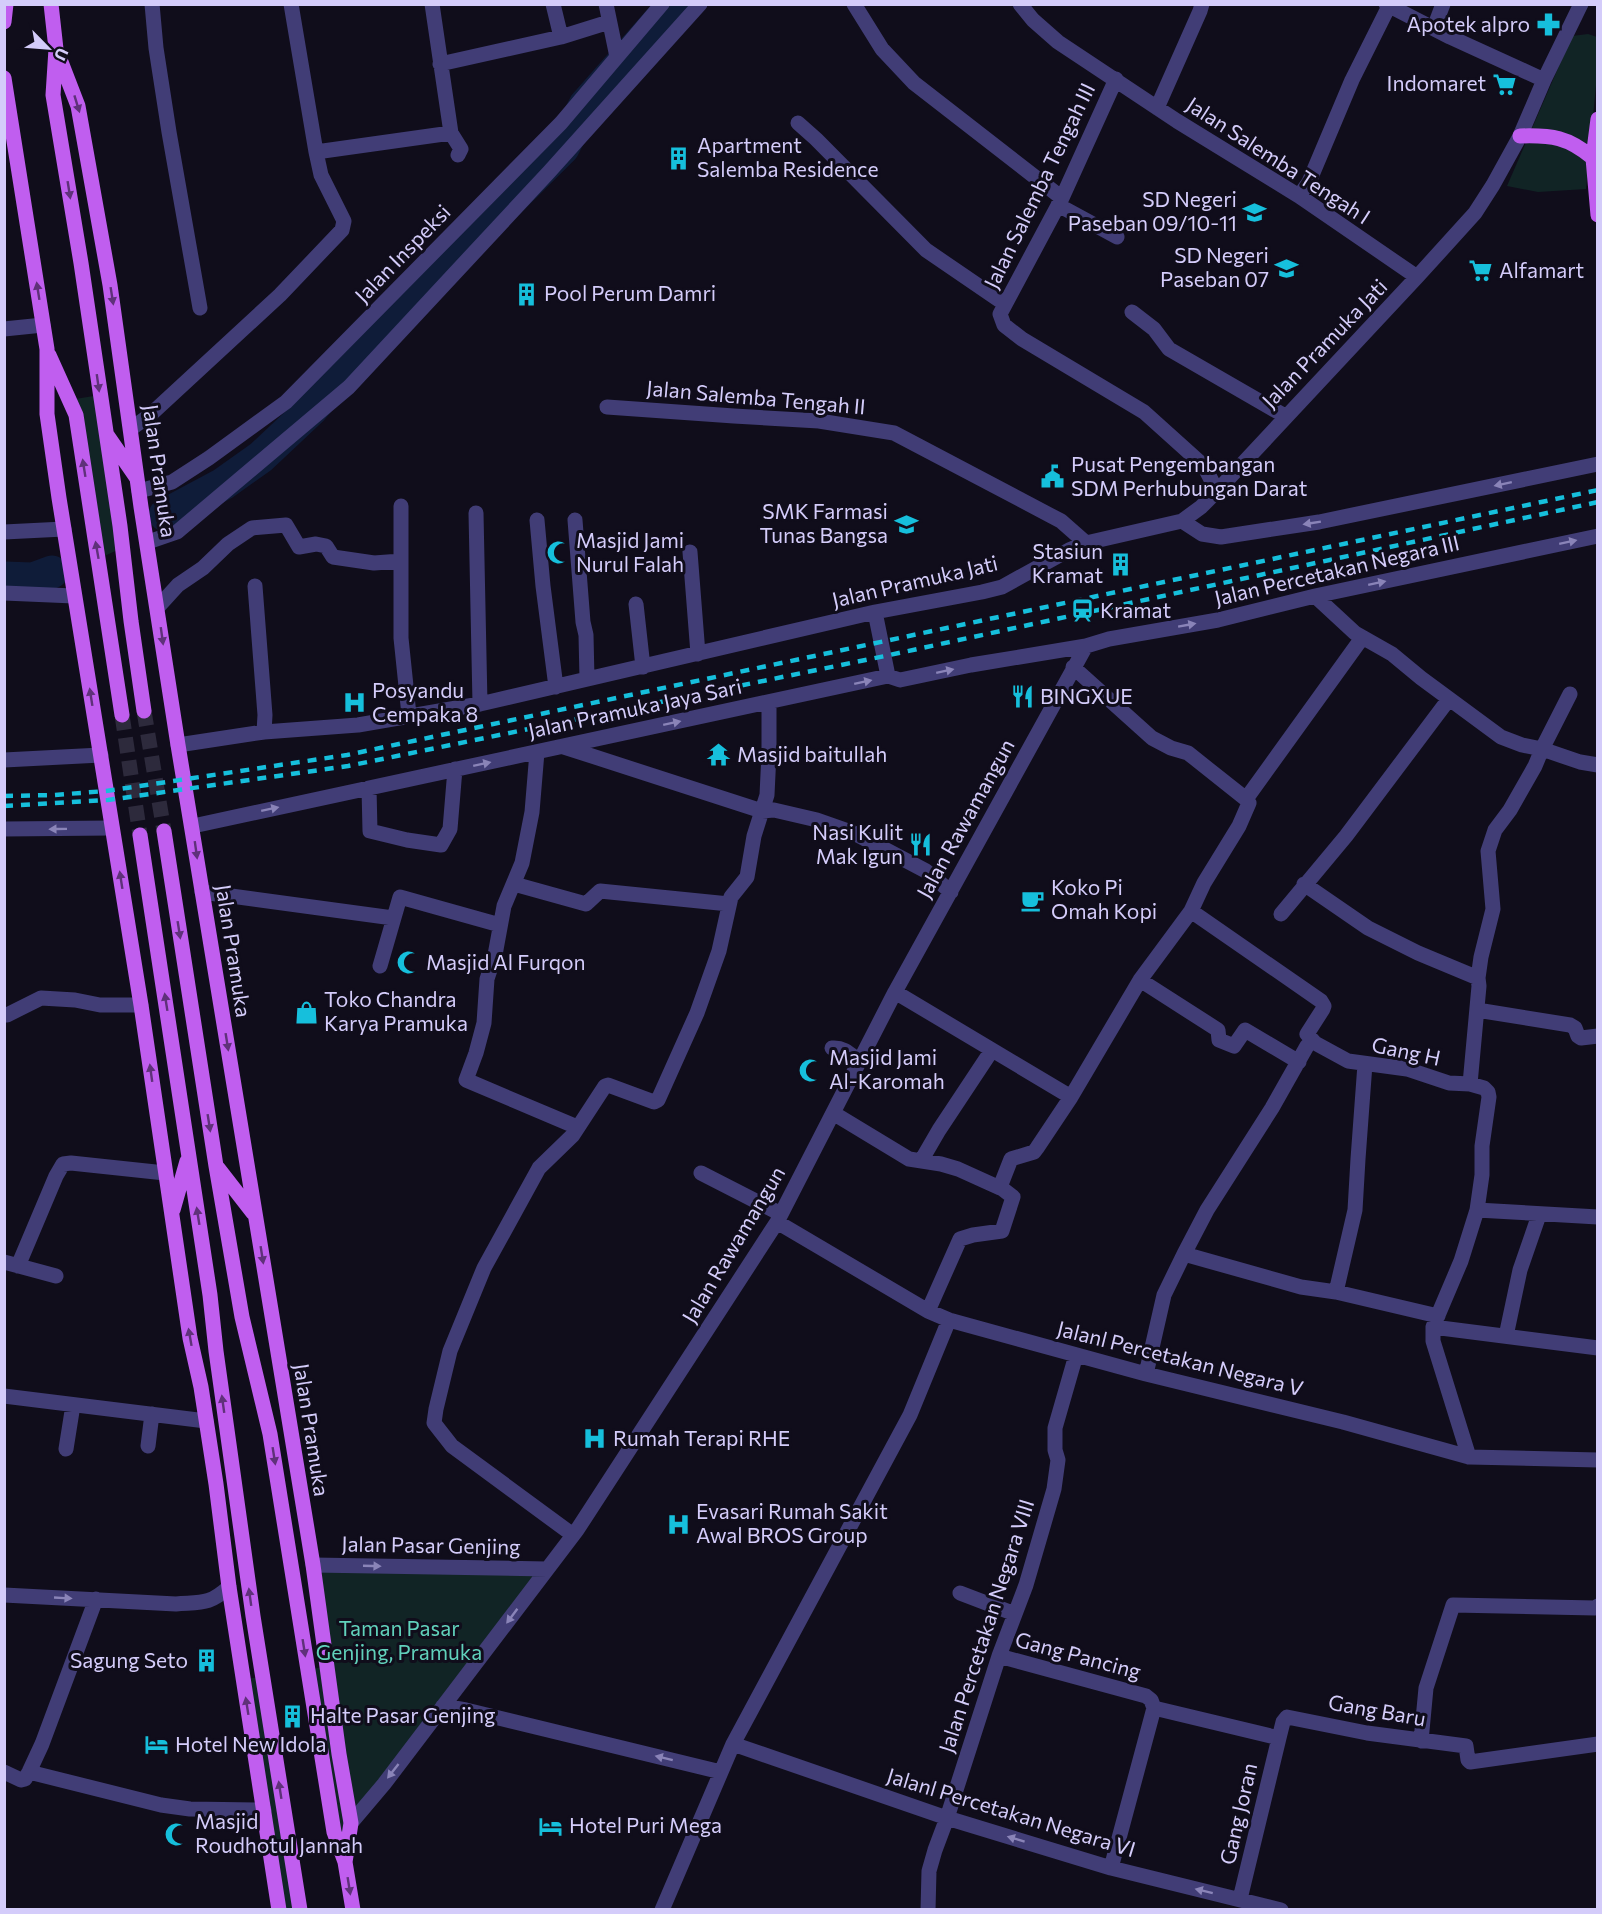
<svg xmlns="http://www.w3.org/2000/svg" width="1602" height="1914" font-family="Commissioner,sans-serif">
<rect width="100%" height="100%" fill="#100d1b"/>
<path fill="#112425" d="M1588 34 1597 37V75L1586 189 1538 192 1507 186 1572 36Z
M100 395 122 548 100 558 69 400Z
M313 1565 547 1569 351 1823 345 1862 308 1670 327 1666Z
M263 1677 300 1909H279L243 1679Z"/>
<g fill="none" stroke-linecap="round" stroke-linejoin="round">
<path stroke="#0f1c39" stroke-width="33" d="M165 515 223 484 261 457 312 409 348 366 425 285 563 148 585 105 674 4
M4 578 33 579 52 572"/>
<path stroke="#2d2a3c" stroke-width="15" stroke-dasharray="15 8" stroke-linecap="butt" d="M144 711 164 831
M122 715 140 835"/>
<path stroke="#413d76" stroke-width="15" d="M152 4 156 48 169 132 200 308
M291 4 316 152 451 133
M432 4 451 133 461 149 458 155
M553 4 561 37
M606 4 617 57
M854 4 882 49 914 83 1062 198
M1020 4 1033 20 1058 42 1177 121 1299 196 1417 277
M1386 4 1450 37 1544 80
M1434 28 1443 4
M440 64 561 37 609 22
M1116 79 1062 198 1000 314 1004 325 1022 339 1144 412 1204 466 1217 491
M1157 108 1200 11 1202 4
M798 123 816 139 926 250 1005 304
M1299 196 1309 182 1352 80 1389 6
M1058 205 1117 237
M1132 312 1154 329 1169 349 1285 416
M4 329 43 325
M607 407 734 416 819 421 894 433 1061 521 1086 543
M132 428 150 415 280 295 342 230 344 221 321 175 316 152
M139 491 172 482 209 458 286 402 561 123 662 4
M401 506V638L409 715
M476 513 480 704
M537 520 543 586 556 687
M575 520 583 622 586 635 587 679
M1182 521 1202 534 1221 537 1319 522 1598 464
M4 532 64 529
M148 542 177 532 349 387 549 172 700 4
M690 552 698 654
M255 586 265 715 264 732
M4 593 74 596
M1315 596 1355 633 1392 654 1421 678 1501 737 1522 745 1542 749 1570 694
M636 604 643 667
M158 607 178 585 203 568 228 544 252 528 286 525 299 547 316 544 326 546 333 557 374 563 401 561
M875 612 888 676
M178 745 264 732 358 725 480 704 875 612 982 592 1002 587 1069 550 1086 543 1182 521 1201 507 1217 491 1417 277 1475 213 1493 185 1520 136 1544 80 1581 4
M564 747 762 811 774 810 817 820 854 833 926 871 951 892
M537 752 532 812 522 863 504 906 495 955 487 979 484 1023 476 1053 466 1080 577 1127
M4 760 101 755
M369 788 370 831 407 840 441 845 450 829 455 769
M1246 799 1362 638
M193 826 888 676 900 680 971 665 1086 646 1109 639 1218 620 1315 596 1598 536
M4 829 112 828
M514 884 586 904 600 891 729 904
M1304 884 1368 928 1418 953 1478 978 1479 986 1470 1084
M202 892 393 918
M1191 911 1321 1001 1324 1006 1323 1009 1307 1034 1315 1043
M1281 914 1346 836 1449 699
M380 966 400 897 500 925
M1478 978 1481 957 1493 909 1488 851 1495 830 1510 810 1535 766 1542 749 1580 762 1598 765
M1140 980 1218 1030 1219 1040 1234 1046 1245 1030 1299 1062
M895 992 1071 1097
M1477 1010 1570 1025 1575 1028 1578 1036 1581 1038 1598 1036
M4 1015H7L41 998 75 1000 100 1005H141
M832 1048C844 1047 850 1054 859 1061
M833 1113 909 1159 941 1164 958 1169 1000 1188
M921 1161 939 1130 992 1050
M701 1173 781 1214
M1477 1210 1598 1217
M777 1222 928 1311 949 1320 1146 1374 1343 1422 1469 1457 1598 1460
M1184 1254 1301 1287 1336 1292 1438 1316
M4 1262 56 1276
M18 1266 56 1176 63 1164 71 1163 165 1173
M1336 1292 1355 1210 1358 1159 1365 1064
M928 1311 960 1239 973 1235 1002 1231 1013 1197 1000 1187 1011 1159 1034 1152 1037 1148 1071 1097 1140 980 1191 911 1204 883 1239 826 1249 803 1246 799 1188 753 1171 748 1152 738 1073 667
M1433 1327 1598 1348
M1506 1336 1520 1270 1539 1215
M1146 1374 1164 1295 1184 1254 1207 1210 1272 1108 1307 1046 1310 1043H1315L1348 1061 1407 1069 1449 1083 1470 1084 1484 1088 1488 1092 1489 1097 1482 1146V1175L1477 1210 1461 1261 1433 1327V1341L1469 1457
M4 1396 206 1421
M148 1446 152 1414
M66 1449 73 1405
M573 1535 452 1446 434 1423 436 1409 450 1351 484 1268 539 1168 573 1135 605 1086 608 1085 654 1102 658 1100 697 1013 719 951 731 897 747 877 754 836 767 795 769 753V702
M313 1565 547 1569
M960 1593 1015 1614
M4 1595 176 1604C202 1602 209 1605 229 1587
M999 1656 1146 1696 1151 1700 1154 1708 1111 1868
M443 1706 466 1710 721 1772
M1154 1708 1279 1738 1283 1722 1287 1717 1367 1733 1466 1746 1468 1760 1470 1762 1598 1744
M1421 1741 1426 1688 1453 1605 1595 1608 1598 1606
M733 1744 947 1818 1111 1868 1281 1910
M4 1772 21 1780 25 1779 29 1772 42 1744 96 1599
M29 1772 161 1805 190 1809 264 1810
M351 1823 384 1784 577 1530 777 1222 895 992 1086 646
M1240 1899 1279 1738
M662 1910 733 1744 910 1415 949 1320
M928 1910 929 1871 935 1850 947 1818 999 1656 1026 1585 1054 1489 1058 1460 1055 1450V1428L1076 1355"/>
<path stroke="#c05eef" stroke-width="15" d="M51 4 56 49 53 95 81 263 120 526 131 621 144 711
M4 22 6 4
M56 49 78 106 110 285 141 507 178 745 313 1565 339 1754 351 1823 345 1862
M4 78 47 349V414L59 498 141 1005 190 1338 201 1387 216 1484 229 1587 279 1910
M1598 119 1593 158 1598 215
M1520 136C1552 135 1568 137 1593 158
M49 355 76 415 122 715
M107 435 136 477
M164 831 216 1166 242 1317 270 1434 334 1832 345 1862 353 1910
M140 835 210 1295 216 1351 253 1616 300 1910
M218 1168 253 1213
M173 1210 187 1161"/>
<path stroke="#16bfdc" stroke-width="4.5" stroke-dasharray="9 8" stroke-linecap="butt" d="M4 796 54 795 106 791 347 755 1598 490
M4 806 108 800 348 766 885 656 1598 502"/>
</g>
<defs><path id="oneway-solid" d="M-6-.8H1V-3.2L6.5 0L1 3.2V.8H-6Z" transform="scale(1.5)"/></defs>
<g fill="#5f317a">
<use href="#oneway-solid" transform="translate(77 104) rotate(73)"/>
<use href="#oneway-solid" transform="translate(69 190) rotate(81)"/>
<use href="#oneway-solid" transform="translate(38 291) rotate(-99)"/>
<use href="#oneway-solid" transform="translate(112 296) rotate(81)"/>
<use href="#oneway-solid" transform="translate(98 383) rotate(82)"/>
<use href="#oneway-solid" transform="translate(84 468) rotate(-99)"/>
<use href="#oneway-solid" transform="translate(97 550) rotate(-100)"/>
<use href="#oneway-solid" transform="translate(162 636) rotate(82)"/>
<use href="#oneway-solid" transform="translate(91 697) rotate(-99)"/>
<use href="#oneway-solid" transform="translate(196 850) rotate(82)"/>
<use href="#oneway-solid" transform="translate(121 880) rotate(-99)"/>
<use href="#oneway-solid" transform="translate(179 930) rotate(81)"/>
<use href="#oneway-solid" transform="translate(166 1002) rotate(-99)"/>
<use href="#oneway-solid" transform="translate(227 1042) rotate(81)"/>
<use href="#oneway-solid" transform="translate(151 1073) rotate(-98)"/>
<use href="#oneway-solid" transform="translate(209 1123) rotate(81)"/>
<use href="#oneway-solid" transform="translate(198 1216) rotate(-99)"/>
<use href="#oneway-solid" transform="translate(262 1255) rotate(81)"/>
<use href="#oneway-solid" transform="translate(190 1337) rotate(-100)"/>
<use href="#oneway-solid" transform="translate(223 1404) rotate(-98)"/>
<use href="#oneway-solid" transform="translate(274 1456) rotate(81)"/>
<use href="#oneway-solid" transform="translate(250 1597) rotate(-98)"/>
<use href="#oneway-solid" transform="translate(304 1648) rotate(81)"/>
<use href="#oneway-solid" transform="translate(247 1706) rotate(-99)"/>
<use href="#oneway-solid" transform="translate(280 1790) rotate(-99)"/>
<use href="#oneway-solid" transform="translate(349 1886) rotate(81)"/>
</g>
<g fill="#8a84b8">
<use href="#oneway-solid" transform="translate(1503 484) rotate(168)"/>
<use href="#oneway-solid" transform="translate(1312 523) rotate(171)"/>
<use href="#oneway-solid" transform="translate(1568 542) rotate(-12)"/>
<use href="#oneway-solid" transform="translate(1377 583) rotate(-12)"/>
<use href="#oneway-solid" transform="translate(1187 625) rotate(-10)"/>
<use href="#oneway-solid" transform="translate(945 671) rotate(-12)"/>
<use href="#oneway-solid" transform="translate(863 682) rotate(-12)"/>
<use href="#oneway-solid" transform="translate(672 723) rotate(-12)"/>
<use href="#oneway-solid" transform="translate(482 764) rotate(-12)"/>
<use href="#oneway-solid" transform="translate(270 809) rotate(-12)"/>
<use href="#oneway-solid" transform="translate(58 829) rotate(179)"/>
<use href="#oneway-solid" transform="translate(372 1566) rotate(2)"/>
<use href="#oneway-solid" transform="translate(63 1598) rotate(3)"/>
<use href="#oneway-solid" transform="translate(512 1616) rotate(127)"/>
<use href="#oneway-solid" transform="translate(664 1758) rotate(-166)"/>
<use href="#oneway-solid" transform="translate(393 1771) rotate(128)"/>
<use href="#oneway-solid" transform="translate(1016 1839) rotate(-163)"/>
<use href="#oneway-solid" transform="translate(1204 1891) rotate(-166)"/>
</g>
<defs>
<symbol id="pharmacy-bare" viewBox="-9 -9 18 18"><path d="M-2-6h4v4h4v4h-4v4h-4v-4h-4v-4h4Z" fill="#16bfdc" stroke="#100d1b" stroke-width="2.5" paint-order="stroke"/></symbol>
<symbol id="supermarket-bare" viewBox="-9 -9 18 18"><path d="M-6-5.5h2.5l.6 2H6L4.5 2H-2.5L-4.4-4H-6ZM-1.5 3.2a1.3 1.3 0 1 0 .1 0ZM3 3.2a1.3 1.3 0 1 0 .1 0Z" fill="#16bfdc" stroke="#100d1b" stroke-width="2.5" paint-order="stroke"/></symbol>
<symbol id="building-bare" viewBox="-9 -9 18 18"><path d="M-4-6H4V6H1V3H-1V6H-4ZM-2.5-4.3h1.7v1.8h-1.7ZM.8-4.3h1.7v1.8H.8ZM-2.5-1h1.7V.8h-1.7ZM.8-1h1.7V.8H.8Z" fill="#16bfdc" stroke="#100d1b" stroke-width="2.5" paint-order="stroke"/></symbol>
<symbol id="school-bare" viewBox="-9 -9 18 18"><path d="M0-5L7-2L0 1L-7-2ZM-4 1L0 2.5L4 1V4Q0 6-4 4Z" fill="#16bfdc" stroke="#100d1b" stroke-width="2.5" paint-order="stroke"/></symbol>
<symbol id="civic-bare" viewBox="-9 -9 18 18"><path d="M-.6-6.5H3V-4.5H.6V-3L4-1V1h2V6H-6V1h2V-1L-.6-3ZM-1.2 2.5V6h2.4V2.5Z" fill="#16bfdc" stroke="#100d1b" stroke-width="2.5" paint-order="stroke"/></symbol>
<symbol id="mosque-bare" viewBox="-9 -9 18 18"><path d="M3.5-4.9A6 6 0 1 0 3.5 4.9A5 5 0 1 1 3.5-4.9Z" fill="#16bfdc" stroke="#100d1b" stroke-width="2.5" paint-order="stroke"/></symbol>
<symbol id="station-bare" viewBox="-9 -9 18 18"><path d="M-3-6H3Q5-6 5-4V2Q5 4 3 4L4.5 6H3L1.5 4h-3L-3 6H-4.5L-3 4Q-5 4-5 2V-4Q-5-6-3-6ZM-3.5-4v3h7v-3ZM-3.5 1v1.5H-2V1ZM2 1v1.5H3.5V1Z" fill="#16bfdc" stroke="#100d1b" stroke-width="2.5" paint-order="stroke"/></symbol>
<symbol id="restaurant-bare" viewBox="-9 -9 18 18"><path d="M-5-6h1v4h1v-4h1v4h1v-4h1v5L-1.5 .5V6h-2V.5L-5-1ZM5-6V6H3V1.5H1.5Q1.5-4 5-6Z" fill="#16bfdc" stroke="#100d1b" stroke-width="2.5" paint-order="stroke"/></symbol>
<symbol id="hospital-bare" viewBox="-9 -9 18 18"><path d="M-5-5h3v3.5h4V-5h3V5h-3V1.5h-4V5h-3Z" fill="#16bfdc" stroke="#100d1b" stroke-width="2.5" paint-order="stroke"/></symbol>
<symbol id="temple-bare" viewBox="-9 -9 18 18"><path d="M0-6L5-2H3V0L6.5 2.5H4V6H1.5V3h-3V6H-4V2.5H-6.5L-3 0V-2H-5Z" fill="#16bfdc" stroke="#100d1b" stroke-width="2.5" paint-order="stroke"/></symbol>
<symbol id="cafe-bare" viewBox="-9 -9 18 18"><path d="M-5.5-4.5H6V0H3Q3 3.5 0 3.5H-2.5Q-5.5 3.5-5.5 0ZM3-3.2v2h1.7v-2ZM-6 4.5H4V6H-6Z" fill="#16bfdc" stroke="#100d1b" stroke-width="2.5" paint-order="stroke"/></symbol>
<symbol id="shop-bare" viewBox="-9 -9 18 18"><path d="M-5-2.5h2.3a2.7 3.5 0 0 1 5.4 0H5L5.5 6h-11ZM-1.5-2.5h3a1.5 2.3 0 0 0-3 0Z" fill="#16bfdc" stroke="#100d1b" stroke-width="2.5" paint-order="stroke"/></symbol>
<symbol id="hotel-bare" viewBox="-9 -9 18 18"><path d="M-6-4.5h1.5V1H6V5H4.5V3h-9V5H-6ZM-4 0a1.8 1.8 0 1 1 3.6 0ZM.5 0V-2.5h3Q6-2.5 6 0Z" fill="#16bfdc" stroke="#100d1b" stroke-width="2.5" paint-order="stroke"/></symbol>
</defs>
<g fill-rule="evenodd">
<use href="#pharmacy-bare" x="1532" y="8" width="33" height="33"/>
<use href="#supermarket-bare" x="1488" y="68" width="33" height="33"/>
<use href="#building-bare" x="662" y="142" width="33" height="33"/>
<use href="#school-bare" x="1238" y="196" width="33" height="33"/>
<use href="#school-bare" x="1270" y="252" width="33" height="33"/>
<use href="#supermarket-bare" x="1464" y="254" width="33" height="33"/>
<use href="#building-bare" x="510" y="278" width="33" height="33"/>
<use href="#civic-bare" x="1036" y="460" width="33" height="33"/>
<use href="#school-bare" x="890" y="508" width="33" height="33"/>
<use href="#mosque-bare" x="542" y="536" width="33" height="33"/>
<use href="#building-bare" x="1104" y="548" width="33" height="33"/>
<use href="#station-bare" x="1066" y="594" width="33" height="33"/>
<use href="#restaurant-bare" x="1006" y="680" width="33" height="33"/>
<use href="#hospital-bare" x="338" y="686" width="33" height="33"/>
<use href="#temple-bare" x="702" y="738" width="33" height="33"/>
<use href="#restaurant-bare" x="904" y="828" width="33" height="33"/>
<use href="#cafe-bare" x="1016" y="884" width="33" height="33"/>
<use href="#mosque-bare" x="392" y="946" width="33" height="33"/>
<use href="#shop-bare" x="290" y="996" width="33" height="33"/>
<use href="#mosque-bare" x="794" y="1054" width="33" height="33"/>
<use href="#hospital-bare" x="578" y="1422" width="33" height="33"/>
<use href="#hospital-bare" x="662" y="1508" width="33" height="33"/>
<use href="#building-bare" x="190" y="1644" width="33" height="33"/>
<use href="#building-bare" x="276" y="1700" width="33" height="33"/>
<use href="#hotel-bare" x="140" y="1728" width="33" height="33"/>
<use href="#hotel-bare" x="534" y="1810" width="33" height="33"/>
<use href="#mosque-bare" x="160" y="1818" width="33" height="33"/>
</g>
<g text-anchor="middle" stroke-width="6" stroke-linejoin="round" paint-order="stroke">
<g font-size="21" fill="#d4ccfa" stroke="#100d1b" text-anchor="start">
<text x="1530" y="32" text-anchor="end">Apotek alpro</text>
<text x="1486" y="91" text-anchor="end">Indomaret</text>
<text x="697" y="153">Apartment<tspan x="697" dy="24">Salemba Residence</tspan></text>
<text x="1237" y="207" text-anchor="end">SD Negeri<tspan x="1237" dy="24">Paseban 09/10-11</tspan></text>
<text x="1269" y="263" text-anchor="end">SD Negeri<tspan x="1269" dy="24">Paseban 07</tspan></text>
<text x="1499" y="278">Alfamart</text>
<text x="544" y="301">Pool Perum Damri</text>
<text x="1071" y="472">Pusat Pengembangan<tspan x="1071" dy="24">SDM Perhubungan Darat</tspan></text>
<text x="888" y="519" text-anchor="end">SMK Farmasi<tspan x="888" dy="24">Tunas Bangsa</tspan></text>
<text x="576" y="548">Masjid Jami<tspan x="576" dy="24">Nurul Falah</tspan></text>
<text x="1103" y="559" text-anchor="end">Stasiun<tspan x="1103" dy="24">Kramat</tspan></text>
<text x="1100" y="618">Kramat</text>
<text x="372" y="698">Posyandu<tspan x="372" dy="24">Cempaka 8</tspan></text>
<text x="1040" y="704">BINGXUE</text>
<text x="737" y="762">Masjid baitullah</text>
<text x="903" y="840" text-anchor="end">Nasi Kulit<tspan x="903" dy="24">Mak Igun</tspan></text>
<text x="1051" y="895">Koko Pi<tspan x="1051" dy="24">Omah Kopi</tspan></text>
<text x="426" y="970">Masjid Al Furqon</text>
<text x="324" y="1007">Toko Chandra<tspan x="324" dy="24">Karya Pramuka</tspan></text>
<text x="829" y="1065">Masjid Jami<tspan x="829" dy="24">Al-Karomah</tspan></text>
<text x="613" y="1446">Rumah Terapi RHE</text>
<text x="696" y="1519">Evasari Rumah Sakit<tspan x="696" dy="24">Awal BROS Group</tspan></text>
<text x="188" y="1668" text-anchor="end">Sagung Seto</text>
<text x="310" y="1723">Halte Pasar Genjing</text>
<text x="175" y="1752">Hotel New Idola</text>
<text x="195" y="1829">Masjid<tspan x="195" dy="24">Roudhotul Jannah</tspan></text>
<text x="569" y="1833">Hotel Puri Mega</text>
</g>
<g font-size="21" fill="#d4ccfa" stroke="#100d1b">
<text transform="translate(1278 161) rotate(33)" y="7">Jalan Salemba Tengah I</text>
<text transform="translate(1040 186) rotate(-64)" y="7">Jalan Salemba Tengah III</text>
<text transform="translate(403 254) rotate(-46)" y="7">Jalan Inspeksi</text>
<text transform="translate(1325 344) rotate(-46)" y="7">Jalan Pramuka Jati</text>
<text transform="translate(756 398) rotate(5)" y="7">Jalan Salemba Tengah II</text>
<text transform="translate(159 471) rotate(82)" y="7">Jalan Pramuka</text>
<text transform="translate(1337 571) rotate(-13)" y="7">Jalan Percetakan Negara III</text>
<text transform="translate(915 582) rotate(-13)" y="7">Jalan Pramuka Jati</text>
<text transform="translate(635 709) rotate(-12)" y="7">Jalan Pramuka Jaya Sari</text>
<text transform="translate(966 819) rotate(-61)" y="7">Jalan Rawamangun</text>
<text transform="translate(233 951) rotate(81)" y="7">Jalan Pramuka</text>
<text transform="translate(1406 1052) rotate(12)" y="7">Gang H</text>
<text transform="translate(734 1245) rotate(-59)" y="7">Jalan Rawamangun</text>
<text transform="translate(1180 1359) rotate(14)" y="7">Jalanl Percetakan Negara V</text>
<text transform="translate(311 1430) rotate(81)" y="7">Jalan Pramuka</text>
<text transform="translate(431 1546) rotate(1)" y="7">Jalan Pasar Genjing</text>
<text transform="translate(987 1626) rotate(-72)" y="7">Jalan Percetakan Negara VIII</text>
<text transform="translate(1078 1656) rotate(15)" y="7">Gang Pancing</text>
<text transform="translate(1377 1711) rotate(10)" y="7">Gang Baru</text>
<text transform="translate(1011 1813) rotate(17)" y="7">Jalanl Percetakan Negara VI</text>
<text transform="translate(1239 1814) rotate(-77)" y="7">Gang Joran</text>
</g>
<g font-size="21" fill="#61d1bb" stroke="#100d1b">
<text x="399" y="1636">Taman Pasar<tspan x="399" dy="24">Genjing, Pramuka</tspan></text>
</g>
</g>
<rect width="1602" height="1914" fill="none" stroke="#d4ccfa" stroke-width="12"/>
<g transform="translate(48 48) rotate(115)" stroke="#100d1b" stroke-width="4.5" paint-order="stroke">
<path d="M0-4.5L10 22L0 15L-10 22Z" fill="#d4ccfa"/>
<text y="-9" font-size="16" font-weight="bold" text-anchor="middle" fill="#d4ccfa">U</text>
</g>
</svg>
